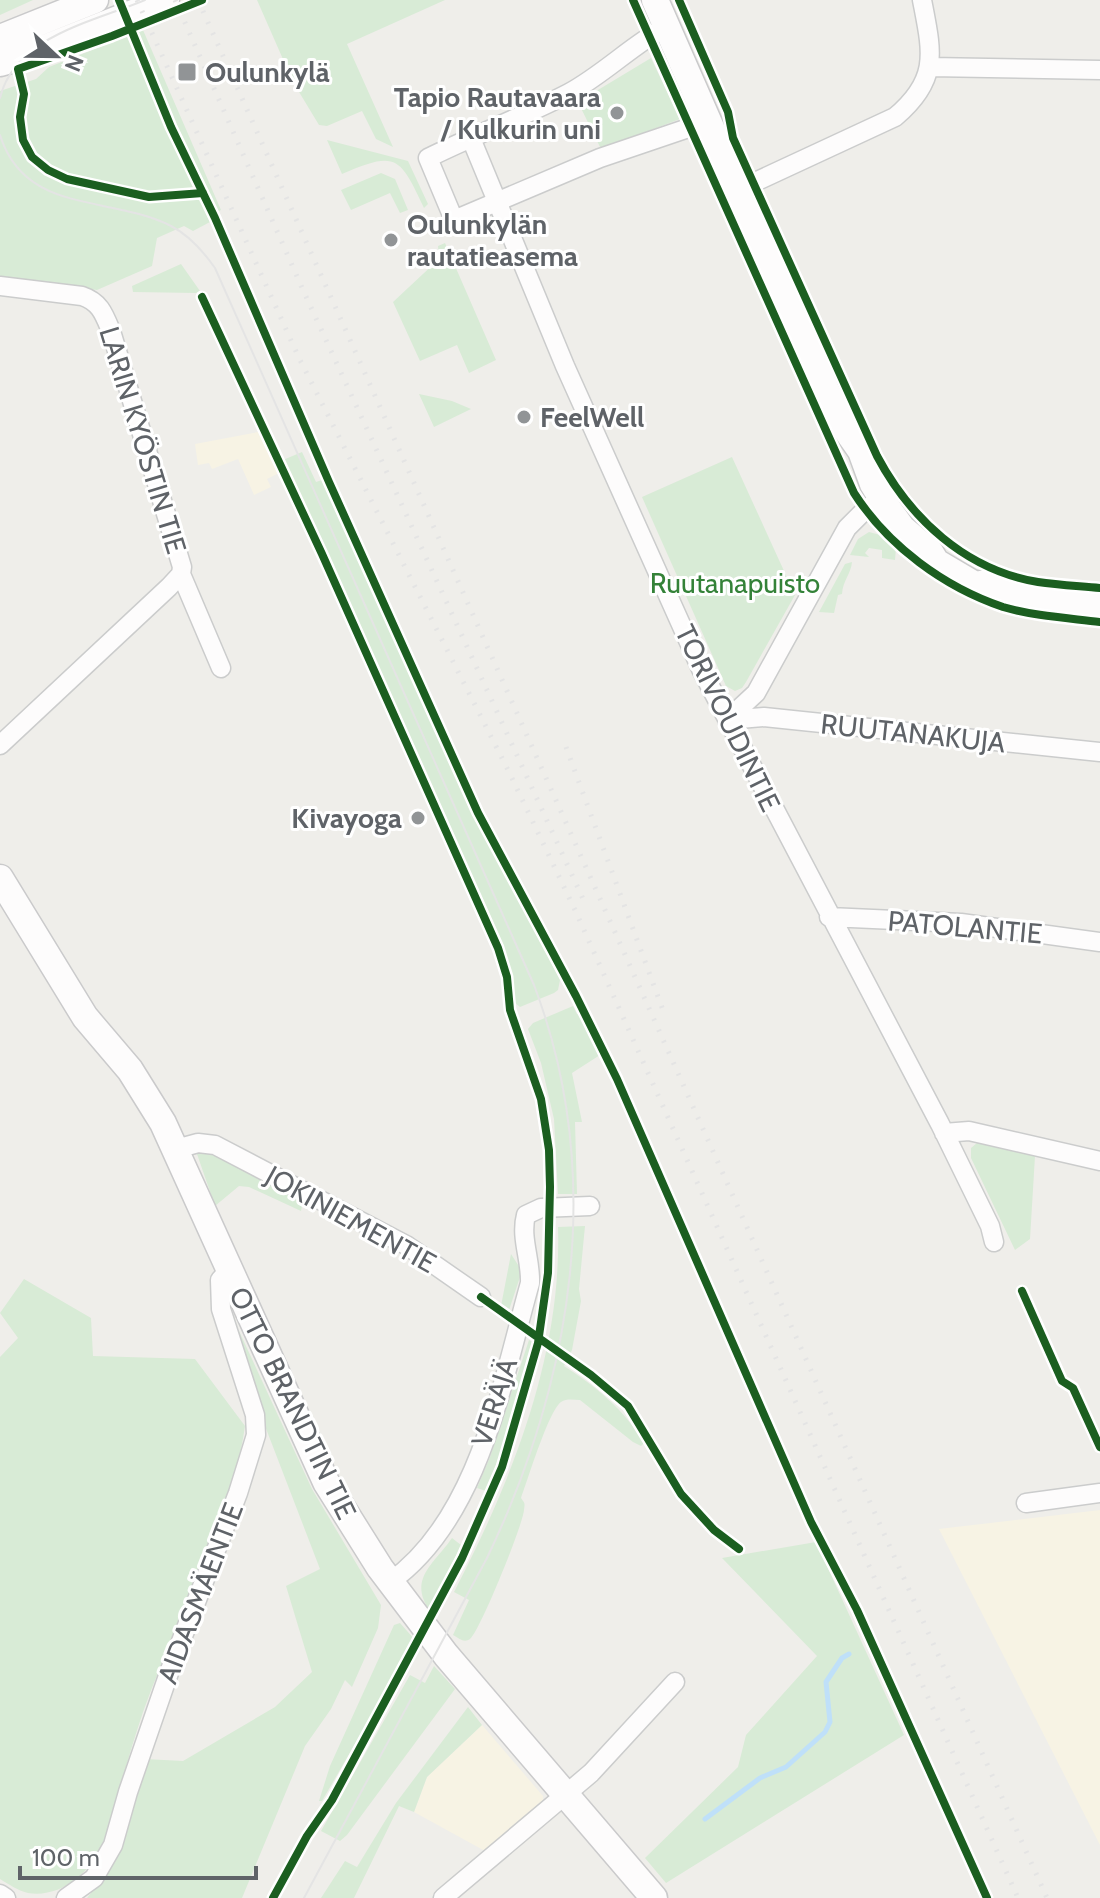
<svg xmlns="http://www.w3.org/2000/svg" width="1100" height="1898" font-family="Cabin,sans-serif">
<rect width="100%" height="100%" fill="#efeeea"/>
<path fill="#f7f3e4" d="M258 432 279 473 267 479 271 487 254 495 238 459 212 469 209 463 198 465 195 444Z
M1100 1510V1845L939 1529Z
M482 1725 543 1796V1800L485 1851 414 1812 427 1777Z"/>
<path fill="#d8ebd6" d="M0 0H33L0 15Z
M257 0H445L347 44 393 147 376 139 362 111 327 126 319 125 293 82Z
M143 30 221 210 207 216 210 222 193 231 184 226 157 238 152 266 97 290 0 276V91L36 79 49 67Z
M651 58 680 119 601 149 578 102Z
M327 140 408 161 428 204 424 208C400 157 397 150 342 174Z
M381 173 395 179 408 210 400 213 390 193 351 210 341 190Z
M445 243 496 360 469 373 457 345 420 361 393 302 439 259 438 246Z
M181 264 200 291 196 293 133 292 132 286Z
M419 394 452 401 471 409 434 427Z
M302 452 316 482 322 480 487 838 560 980 558 990 554 993 520 1007 514 1002 512 977 465 864 283 460Z
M732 457 795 595 746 682 742 688 735 691 726 686 642 497Z
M869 532 884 536 896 548 895 560 882 558V550L869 548 865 553 869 557 850 555 858 539Z
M852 562C851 574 843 580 842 594L838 595 834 613 819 612 845 564Z
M573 1006 577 1014 581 1015 600 1055 572 1073 582 1122H575L577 1194H558L554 1119 541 1063 528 1029 533 1023Z
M977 1143 1035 1156 1030 1239 1015 1250 971 1158V1148Z
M202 1151H207L303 1200 301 1211 249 1187 239 1186 215 1206 197 1154Z
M585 1226 579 1289 581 1301 572 1350 564 1366C594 1385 626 1411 644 1443L641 1446 633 1442 580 1400C574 1400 567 1398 561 1402 548 1412 528 1480 521 1498 525 1504 525 1502 524 1510 523 1525 479 1633 470 1639 464 1643 460 1639 453 1635L469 1600 454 1592C512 1480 562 1355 558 1227Z
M511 1254 522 1271 508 1313 501 1306Z
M24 1279 91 1318 93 1356 195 1359 245 1426C231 1527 177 1616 143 1712 128 1756 117 1801 103 1846 88 1873 62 1898 28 1893 19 1891 8 1884 0 1879V1357L18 1338 0 1313Z
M239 1331 312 1489 381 1605 378 1628 352 1687 345 1680 331 1709 305 1746 242 1898H87L102 1879 145 1759 183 1761 275 1707 312 1672 286 1586 320 1569 265 1426 258 1398 236 1341Z
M529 1340 534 1343 503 1446 486 1491 477 1488 490 1457Z
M452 1538 461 1545 430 1611C407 1579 435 1563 452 1538Z
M816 1542 904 1735 666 1883 645 1858 738 1767 746 1735 817 1656 722 1558Z
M400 1623 415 1640 322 1801H319L330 1766 394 1625Z
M434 1666 455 1689 347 1835 340 1841 321 1831 410 1675 425 1683Z
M468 1707 482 1725 427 1777 414 1812 399 1806 354 1898H321L345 1861 357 1867 396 1803Z"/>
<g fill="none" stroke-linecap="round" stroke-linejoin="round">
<path stroke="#bfe0f9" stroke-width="5" d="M705 1819 760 1778 786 1767 825 1732 830 1722 826 1682 842 1658 849 1654"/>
<defs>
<path id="street" d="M667 26C632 45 604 74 569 93 523 117 474 135 428 158L454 220 600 158 709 121
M930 67 1100 70
M470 136 565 366 701 669 940 1124 990 1226 994 1242
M740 189 895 117C940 79 932 52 922 0
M0 286 82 296C100 302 104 314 111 331L182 567 181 574 169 587 0 745
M181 574 221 668
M727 720 764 717 1100 752
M727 720 756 693 847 528 865 510 881 498
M829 917 961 923 1100 942
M944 1133 969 1131 1100 1161
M176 1149 198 1143 215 1145 406 1245 481 1297
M1026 1503 1100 1493
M390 1582C479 1519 502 1382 530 1283 531 1259 520 1238 526 1215L541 1208 590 1206
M0 1894 6 1898
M66 1898 94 1878 113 1845 128 1792 170 1670 238 1493 256 1435 255 1415 221 1309 220 1280 228 1271
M443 1898 591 1773 675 1682"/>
<path id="secondary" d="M655 0 826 390 845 428 861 451 873 484 889 510 902 528 930 552 936 562 975 585 986 583 1026 595 1100 605
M0 38 95 0
M0 63 22 57 166 0
M0 878 85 1017 130 1070 163 1123 326 1482 380 1568 446 1655 654 1898"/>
</defs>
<use href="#street" stroke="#cbcccc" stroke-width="21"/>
<use href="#secondary" stroke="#cacacb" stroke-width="29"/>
<use href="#street" stroke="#fdfcfc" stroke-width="18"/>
<use href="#secondary" stroke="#fdfcfc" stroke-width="26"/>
<path stroke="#e4e4e4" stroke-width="2" d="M0 98C15 36 93 22 145 0
M0 135C25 215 110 195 171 226 189 235 203 251 215 268L534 985C606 1175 573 1378 487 1558L304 1898"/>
<path stroke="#e4e4e4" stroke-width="5" stroke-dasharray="2 10" stroke-linecap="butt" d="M137 0 299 358 509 772 575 910 1018 1898
M175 0 303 290 584 901
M198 0 1047 1898
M566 747 664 1013"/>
<defs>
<path id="cycleway" d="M119 0 171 127 215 218 329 482 478 813 576 996 617 1079 811 1522 857 1610 987 1898
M202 0 112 36 18 69 24 94 20 117 23 140 32 157 48 170 67 179 149 197 203 193
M633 0 854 493C888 546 944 587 1003 607 1034 616 1068 618 1100 622
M679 0 728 112 733 138 877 456C910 518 965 570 1038 582 1058 585 1079 586 1100 588
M202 297 322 554 498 948 507 977 510 1010 541 1099 549 1150 550 1187 548 1273 538 1343 502 1467 462 1558 332 1800 307 1836 273 1898
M1022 1291 1062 1381 1073 1388 1100 1447
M481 1297 591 1375 628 1406 681 1494 714 1530 739 1549"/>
</defs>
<use href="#cycleway" stroke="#fff" stroke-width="13"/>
<use href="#cycleway" stroke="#1b5e20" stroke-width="8"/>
</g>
<g fill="#919496" stroke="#fff" stroke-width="3">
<rect x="177" y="62" width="20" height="20" rx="4"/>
<circle cx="617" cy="113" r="8"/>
<circle cx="391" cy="240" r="8"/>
<circle cx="524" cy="417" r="8"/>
<circle cx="418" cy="818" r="8"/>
</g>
<g text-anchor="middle" stroke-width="6" stroke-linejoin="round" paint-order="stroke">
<g font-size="28" font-weight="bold" fill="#5f6368" stroke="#fff" text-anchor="start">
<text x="205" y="82">Oulunkylä</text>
<text x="601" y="107" text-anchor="end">Tapio Rautavaara<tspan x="601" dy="32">/ Kulkurin uni</tspan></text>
<text x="407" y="234">Oulunkylän<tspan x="407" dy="32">rautatieasema</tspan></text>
<text x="540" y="427">FeelWell</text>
<text x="402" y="828" text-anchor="end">Kivayoga</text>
</g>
<g font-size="28" fill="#5f6368" stroke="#fff">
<text transform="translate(143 440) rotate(73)" y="10">LARIN KYÖSTIN TIE</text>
<text transform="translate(728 718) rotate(64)" y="10">TORIVOUDINTIE</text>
<text transform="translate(913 733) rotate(6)" y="10">RUUTANAKUJA</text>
<text transform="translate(965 927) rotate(5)" y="10">PATOLANTIE</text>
<text transform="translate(351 1219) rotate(29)" y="10">JOKINIEMENTIE</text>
<text transform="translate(494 1402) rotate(-72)" y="10">VERÄJÄ</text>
<text transform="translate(293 1403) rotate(64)" y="10">OTTO BRANDTIN TIE</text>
<text transform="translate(200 1593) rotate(-69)" y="10">AIDASMÄENTIE</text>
</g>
<g font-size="28" fill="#348238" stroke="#fff">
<text x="735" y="593">Ruutanapuisto</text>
</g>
</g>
<g transform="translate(56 56) rotate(112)" stroke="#ffffff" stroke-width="6" paint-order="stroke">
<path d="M0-6L14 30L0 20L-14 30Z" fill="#5f6368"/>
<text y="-12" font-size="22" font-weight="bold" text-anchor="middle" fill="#5f6368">N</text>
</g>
<path d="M20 1866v12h236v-12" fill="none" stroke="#5f6368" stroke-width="4"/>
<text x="32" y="1866" font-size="24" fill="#5f6368" stroke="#ffffff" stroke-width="6" paint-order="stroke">100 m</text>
</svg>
